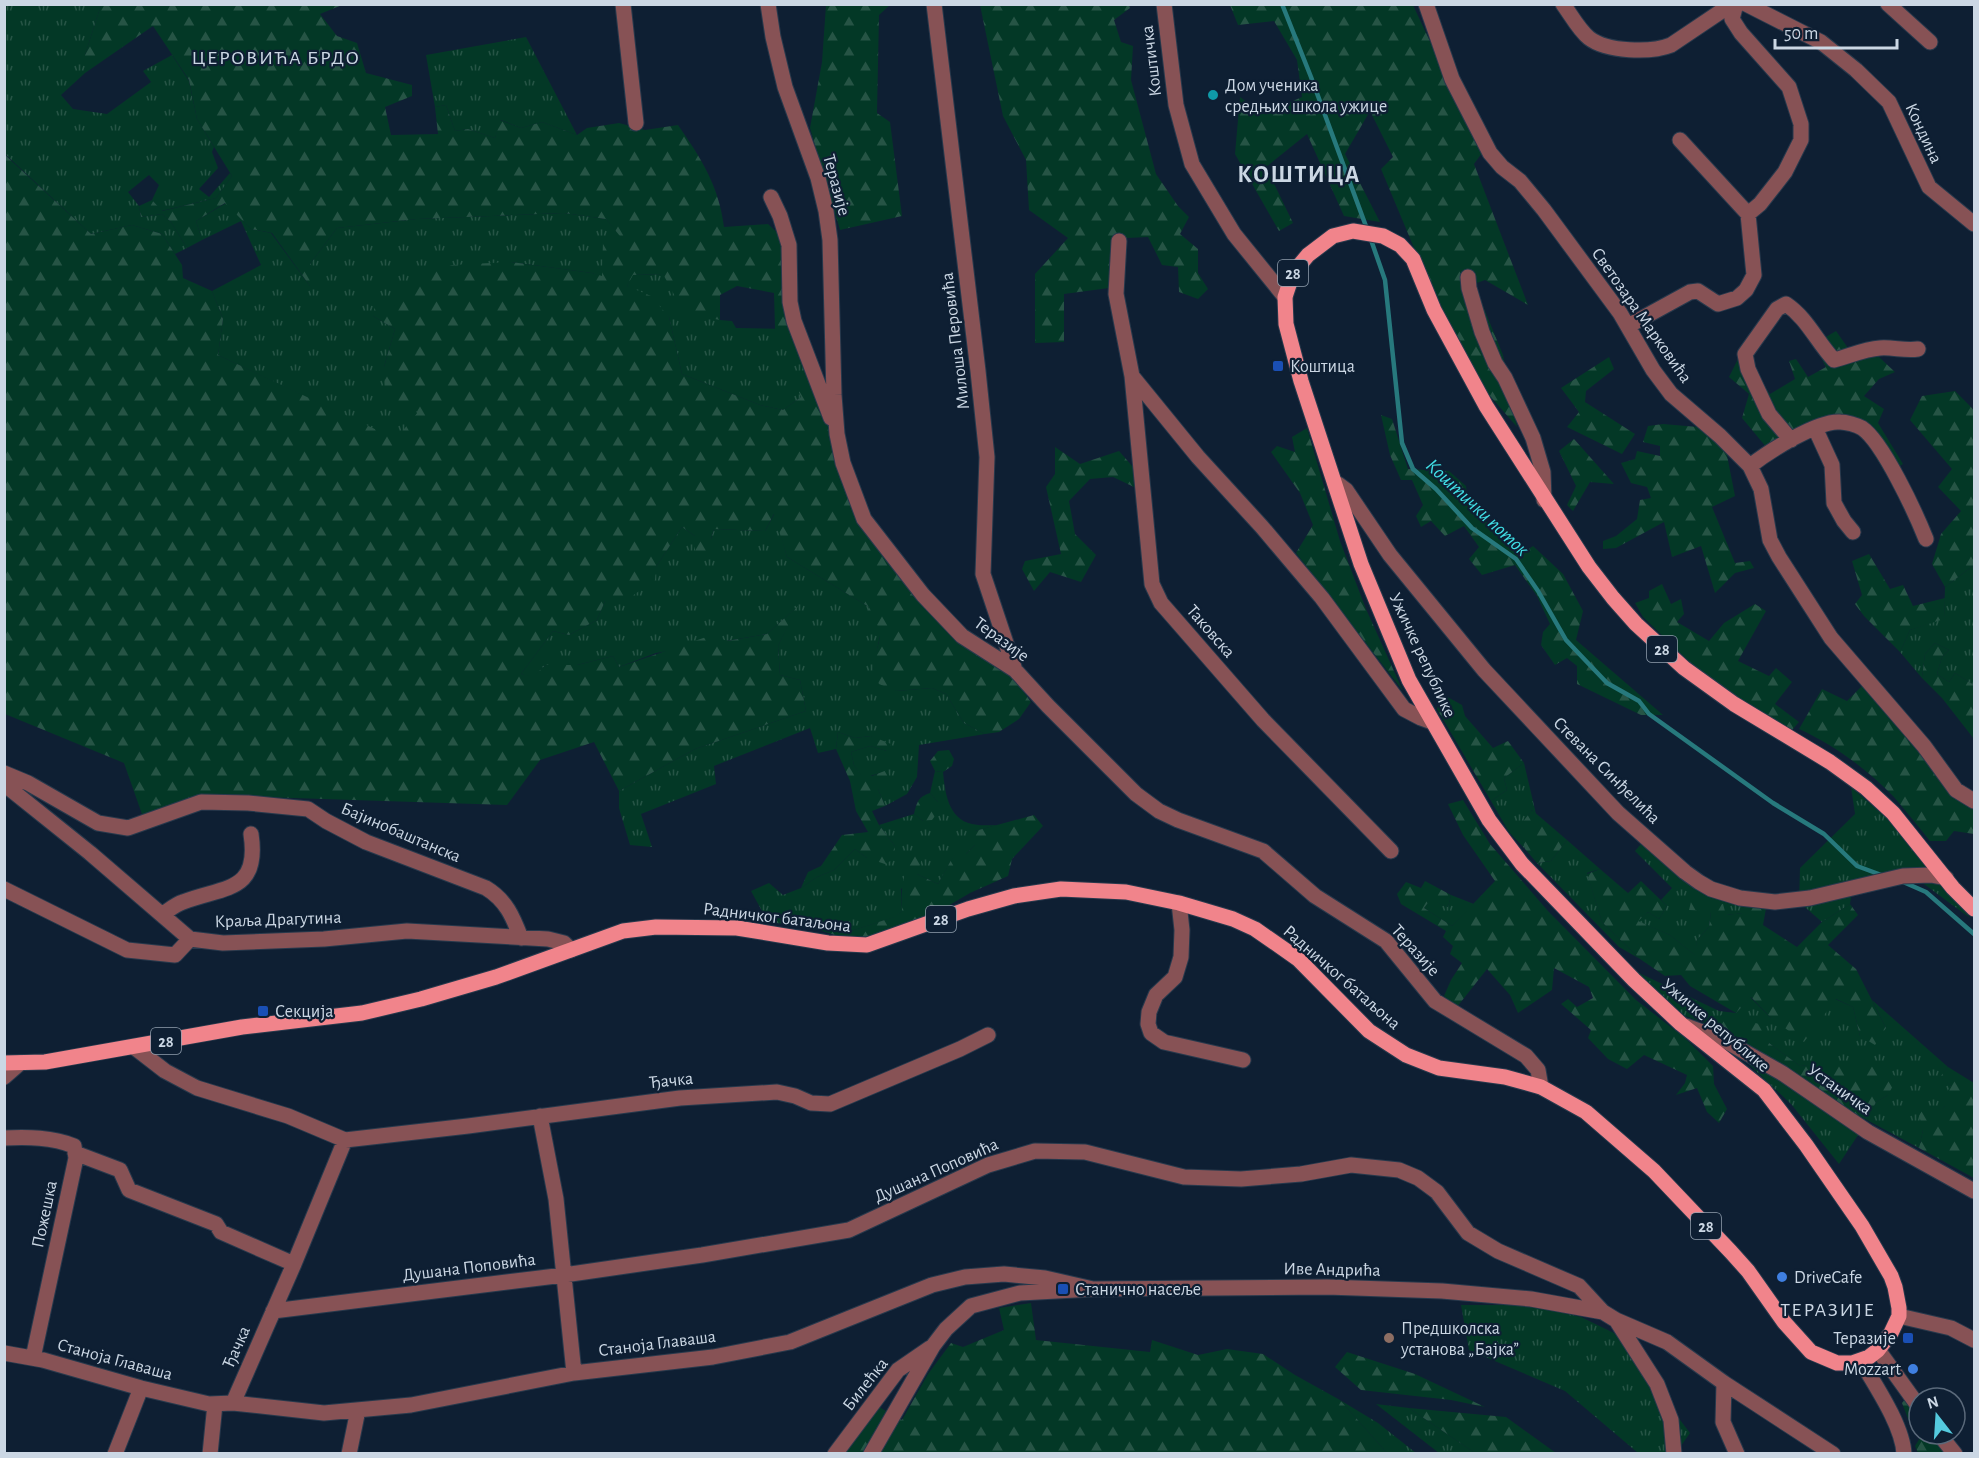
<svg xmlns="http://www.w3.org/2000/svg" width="1979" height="1458" font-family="'Alegreya Sans',sans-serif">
<defs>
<pattern id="grass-tufts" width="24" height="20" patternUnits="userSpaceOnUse" patternTransform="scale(1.5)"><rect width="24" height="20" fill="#033826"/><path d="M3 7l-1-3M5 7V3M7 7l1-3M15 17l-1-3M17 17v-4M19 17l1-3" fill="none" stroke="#265445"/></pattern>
<pattern id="forest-firs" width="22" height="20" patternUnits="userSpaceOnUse" patternTransform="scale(1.5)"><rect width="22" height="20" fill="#033826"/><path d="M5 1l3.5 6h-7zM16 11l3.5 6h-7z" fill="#265445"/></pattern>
</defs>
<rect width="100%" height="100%" fill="#0e1f33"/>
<path fill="url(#grass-tufts)" d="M4 5H101L85 55V73L61 95 73 109 107 114 151 82 143 71 172 55 189 81 197 119 214 147 212 152 218 168 199 189 209 197 230 173 232 176 216 198 161 211 152 200 159 185 149 175 128 192 139 206 141 217 162 214 171 222 187 248 175 254 162 234 132 225 91 234 5 154Z
M526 37 577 135 542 122 521 128 501 120 495 138 468 129 455 131 446 105 435 107 426 55Z
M226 203 251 229 271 233 310 286V264L337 228 417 219 564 213 606 219 625 241 602 277 592 273 511 262 394 306 373 316 395 329 384 367 419 412 396 440 218 355 223 319 212 291 261 265 241 221 202 240 196 221Z
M663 274 720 320 732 321 736 328 790 329 808 375 801 397 783 410 760 405 682 374 669 317 627 286 632 275Z
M775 513 787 557 869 607 881 631 873 669 896 691 932 688 946 694 964 723 985 734 919 745 917 777 907 794 885 806 878 789 887 771 863 778 854 765 851 752 870 746 887 751 871 736 855 738 838 732 836 749 818 753 810 728 714 766 716 784 641 814 652 847 630 845 619 808V791L695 749 806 711 800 680 780 675 778 646 796 608 767 634 656 653 619 667 613 656 577 665H546L533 677 521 674 553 631 569 635 597 620 605 601 656 567 682 527 695 536 711 539 714 529 765 531Z
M1974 565V685L1955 673 1949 682 1937 674 1942 657 1949 650 1935 643 1925 654 1922 678 1900 652 1910 630 1944 618 1945 587Z
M1524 763 1536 814 1532 810 1519 828 1525 849 1509 832 1491 801 1507 790 1504 778Z
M935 771 943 772C945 792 948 819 972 824 980 826 989 825 997 825L975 831V845L966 854H955L938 884 917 874 901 889 902 911 895 917 851 931 825 921 819 930 771 922 762 911 751 891 769 883 783 895 801 888 817 877 834 870 855 849 867 858 895 846 879 825 914 814 923 821 938 802 930 793Z
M1851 787 1891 822 1970 918 1905 870 1852 890 1850 904 1822 922 1799 902 1800 868 1855 814Z
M1567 840 1600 869 1587 873 1602 922 1640 959 1619 947 1537 863 1551 861Z
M1641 844 1690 883 1742 905 1744 913 1726 915 1711 912 1709 927 1697 940 1696 956 1670 935 1637 921 1648 912 1659 919 1667 906 1661 900 1672 888 1635 851Z
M1451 895 1474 904 1452 926 1424 908 1430 899 1448 907Z
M1635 971 1719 1011 1736 1013 1750 997 1771 1018 1835 999 1853 1007 1860 1036 1886 1028 1872 1000 1948 1067 1941 1077 1951 1086 1945 1106 1923 1130 1919 1148 1867 1120 1876 1102 1888 1095 1840 1062 1800 1066 1769 1043 1722 1015 1718 1028 1685 1016Z
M1740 1056 1862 1129 1839 1164 1791 1104Z
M1461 1305H1529L1581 1317 1614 1333 1690 1433 1676 1453H1638L1565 1391 1469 1350Z
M1340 1400 1378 1423 1416 1453H1387Z
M1376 1404 1409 1408 1475 1453H1439Z"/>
<path fill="url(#forest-firs)" d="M101 5H342L320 14 337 36 357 43 366 73 412 85V96L385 107 391 135 438 134 435 107 446 105 455 131 468 129 495 138 500 120 521 128 542 122 577 135 587 128 619 123 645 130 678 125C701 158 719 186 724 227L768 224 781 236 790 329H775L774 293 737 286 720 295V320L684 313 663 274 633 275 627 286 651 296 669 317 682 374 760 405 783 410 801 397 793 379 808 375 835 436 869 530 954 639 985 655 1017 683 1031 702 1019 719 999 732 985 734 964 723 946 694 932 688 896 691 879 684C877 679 873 672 873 667 875 645 891 629 866 616L869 607 787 557 774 514 765 531 714 529 706 554 695 551V536L682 527 656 567 655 580 625 601H605L597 620 569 635 553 631 521 674 533 676 546 665H577L613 656 619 667 712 635 727 641 767 634 798 606 778 646 780 675 800 680 806 711 695 749 619 791 594 742 540 760 507 805 232 796 143 817 124 763 5 714 4 154 91 234 132 225 162 234 182 265 183 278 212 291 223 319 218 355 396 439 418 412 385 393 384 367 395 329 373 316 375 305 394 306 403 284 452 265 511 262 592 273 602 276 603 242 624 241 606 219 564 213 417 219 337 228 310 264 319 278 310 286 272 233 251 229 225 203 196 221 202 240 187 248 171 222 162 214 141 217 139 206 152 200 162 211 216 198 232 176 197 119 189 80 153 26 85 73V55Z
M826 5H890L879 15 877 113 890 122 902 216 840 230 810 128 822 62Z
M980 5H1129L1130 8 1114 20 1121 42 1133 46 1131 80 1156 174 1178 206 1189 217 1180 234 1198 249V273L1208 289 1198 299 1179 292 1178 267 1162 265 1148 237 1127 238 1110 253 1109 288 1064 294V342L1035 343V274L1068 238 1029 210 1026 160 1003 116Z
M1230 5H1413L1482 153 1474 164 1528 305 1485 280 1474 284 1503 355 1517 427 1484 389 1435 298 1381 169 1393 157 1370 111 1345 154 1380 222 1344 216 1307 134 1266 167 1293 223 1279 231 1235 154 1240 97 1263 114 1302 97 1297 60 1274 21 1238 25Z
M1836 331 1848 348 1864 343 1895 372 1879 379 1864 396 1884 409 1878 423 1903 464 1886 474 1861 433 1827 420 1767 448 1742 418 1749 394 1729 377 1741 353 1770 394 1795 379 1789 361 1796 359 1808 377 1826 367 1814 344Z
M1609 357 1614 369 1586 391 1585 402 1635 434 1622 454 1567 427 1579 412 1561 388Z
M1955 391 1974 410V565L1945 587 1932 564 1941 534 1961 511 1938 487 1952 469 1910 420 1922 396Z
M1381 415 1392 419 1408 469 1449 471 1466 486 1468 506 1523 553 1533 546 1563 574 1583 611 1576 640 1663 715H1641L1577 684V666L1567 658 1555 665 1541 645 1543 632 1550 624 1537 596 1515 565 1482 575 1469 559 1479 547 1464 526 1445 536 1431 521 1421 527 1416 516 1423 505 1412 480H1401L1390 455Z
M1663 424 1698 427 1726 450 1735 496 1712 507 1735 563 1750 561 1754 568 1735 573 1715 593 1701 546 1672 557 1664 522 1616 548 1603 549V541L1616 536 1637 519 1640 500 1651 498 1647 487 1631 483 1621 463 1635 459 1637 451 1660 456V446L1643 442 1648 426Z
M1307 428 1340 541 1366 609 1403 691 1296 553 1313 525 1300 493 1271 452 1277 446 1295 452 1292 437Z
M1574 439 1614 484 1590 482 1573 511 1567 505 1576 486 1559 451Z
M1055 447 1080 464 1119 451 1133 467 1134 487 1113 477 1090 479 1069 501 1075 534 1096 555 1081 582 1050 572 1034 591 1022 569 1025 561 1061 554 1046 487 1055 474Z
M1869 554 1890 589 1903 585 1913 606 1945 598 1944 619 1910 630 1900 652 1864 616 1855 604 1862 595 1852 561Z
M1662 584 1671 604 1681 599 1684 614 1677 622 1709 641 1724 623 1755 604 1766 611 1738 661 1769 676 1776 668 1792 682 1775 704 1799 722 1792 730 1734 697 1697 669 1643 617 1635 603 1649 598V591Z
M1935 643 1949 650 1942 657 1937 674 1949 682 1955 673 1974 685V739L1942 698 1922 678 1925 654Z
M1863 685 1952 793 1974 809V834L1954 831 1946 841H1930C1918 826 1906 811 1894 797 1867 769 1834 745 1799 729L1822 689 1847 701Z
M1442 694 1462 705 1465 716 1493 748 1508 741 1524 763 1504 778 1507 790 1491 801 1437 709Z
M838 732 855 738 871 736 891 744 887 751 870 746 851 752 854 765 863 777 866 773 872 776 887 770 892 783 878 789 885 806 872 811 879 825 895 846 894 859 885 864 867 858 855 849 834 870 817 877 801 888 808 872 821 866 842 835 868 832 856 811 850 781 836 749Z
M949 750 954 759 952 766 943 772 935 771 930 761 938 751Z
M930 793 938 802V812L932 820 923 821 914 814C917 802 918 797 930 793Z
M1463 800 1490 844 1548 911 1636 1000 1685 1038 1713 1066 1714 1084 1727 1109 1719 1123 1707 1112 1697 1088 1676 1095 1685 1083 1687 1075 1644 1055 1627 1069 1608 1059 1588 1038 1591 1030 1561 1004 1568 999 1577 1007 1593 998 1589 987 1554 968 1552 990 1518 1013 1510 995 1487 969 1457 1007 1444 996 1451 980 1462 963 1450 954 1453 946 1443 937 1446 931 1401 904 1397 894 1406 882 1421 888 1425 881 1451 895 1448 907 1430 900 1424 908 1452 926 1495 881 1463 835 1448 804Z
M1532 810 1567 840 1551 861 1537 863 1525 849 1518 828Z
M1034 815 1043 826 1012 859 1008 876 970 893 936 913 870 937 838 936 819 930 825 921 851 931 894 917 902 911C901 883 902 873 919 850L925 849 917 874 938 884 955 853 966 854 975 845V831Z
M1600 869 1628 893 1641 881 1667 906 1659 919 1648 912 1638 921 1670 935 1695 955 1697 940 1709 927 1711 912 1689 910 1691 902 1723 904 1726 915 1743 913 1742 905 1767 903 1763 925 1797 947 1822 922 1850 904 1858 915 1828 945 1856 969 1886 1028 1875 1045 1860 1036 1853 1007 1836 999 1804 1042 1771 1018 1751 997 1736 1013 1690 986 1681 975 1665 976 1640 959 1602 922 1587 874Z
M1721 1015 1764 1025 1769 1043 1800 1066 1840 1061 1886 1069 1897 1078 1888 1095 1876 1102 1867 1120 1838 1105 1718 1028Z
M1948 1067 1974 1083V1178L1919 1148 1923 1130 1919 1115 1923 1109 1936 1114 1945 1106 1943 1097 1951 1086 1940 1077Z
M1031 1303 1036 1340 1150 1352 1152 1340 1198 1355 1227 1349 1263 1354 1295 1375 1340 1400 1387 1453 842 1454 879 1407 902 1420 928 1374 951 1343 963 1347 1004 1330 999 1308Z
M1347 1352 1415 1374 1485 1407 1451 1400 1361 1390 1335 1367Z
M1906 1398 1919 1415V1434H1934L1950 1453H1918L1915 1446 1920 1438 1910 1424 1902 1403Z
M1409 1408 1506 1417 1556 1453H1475Z"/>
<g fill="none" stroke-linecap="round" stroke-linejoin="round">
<path stroke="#27797d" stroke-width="4.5" d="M1282 4 1311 77 1367 229
M1370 237 1385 280 1402 443 1413 469 1436 489 1472 528 1516 559 1538 591 1566 640 1607 683 1639 701 1649 714 1773 803 1824 834 1857 866 1884 876
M1901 881 1926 892 1974 934"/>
<defs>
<path id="minor" d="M623 4 636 123
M768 4 773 37 785 87 818 178 826 211 830 240 834 395 837 434 843 463 864 519 923 595 962 636 1015 670 1048 706 1136 794 1159 811 1178 820 1263 851 1315 896 1386 941 1435 1001 1526 1056 1538 1070 1541 1087
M934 4 978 371 987 457 983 574 1015 670
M1164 4 1176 105 1192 164 1234 234 1285 297
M1426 4 1452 79 1490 153 1502 167 1520 181 1544 210 1620 313 1653 370 1671 394 1720 436 1750 466 1761 489 1770 540 1779 557 1831 638 1924 746 1956 790 1974 801
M1563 4C1571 15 1579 30 1589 38 1607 52 1651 53 1671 45L1732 4
M1736 4 1732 19 1741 33 1789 87 1801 124V140L1785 172 1760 204 1748 214
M1746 4 1821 42 1856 70 1889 102 1929 187 1974 224
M1888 4 1930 42
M771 197 780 216 789 245 790 302 794 321 831 418
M1119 241 1116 294 1132 376 1152 584 1161 603 1263 720 1391 851
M1468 277 1469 288 1482 332 1495 363 1505 378 1533 438 1543 472 1544 500
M1628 326 1690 292 1698 291 1718 304 1737 298 1746 290 1754 275 1748 214 1680 140
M1132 376 1198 457 1262 527 1322 598 1404 709 1421 718 1432 722
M1815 428 1832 465 1834 503 1844 521 1853 532
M1791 440 1769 414 1748 369 1745 354 1777 309 1786 304C1807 318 1817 342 1834 360 1849 356 1865 349 1880 348 1893 347 1905 351 1918 349
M1750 466C1768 452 1818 420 1840 422 1846 422 1857 425 1862 428 1883 442 1916 514 1926 539
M1335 484H1338L1346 490 1390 555 1484 670 1618 813 1685 872 1699 882 1711 889 1740 898 1775 902 1810 898 1903 876 1931 875 1946 878
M4 773 28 783 98 823 128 828 201 802 248 803 308 809 326 821 366 842 486 888C506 900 513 917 521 938
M4 784 90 853 190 939 223 943 324 939 407 931 548 939 564 943 571 950
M4 889 127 950 175 955 190 939
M1179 903 1182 930 1181 957 1175 977 1156 995 1149 1012 1148 1024 1151 1033 1164 1042 1243 1060
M163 914C169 910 176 904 183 902 224 886 260 893 251 834
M1686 1026 1722 1039 1782 1073 1868 1132 1974 1191
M134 1047 165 1071 197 1088 288 1116 345 1140 468 1126 680 1098 777 1092 795 1096 811 1103 830 1104 960 1049 988 1035
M4 1077 20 1063
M540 1116 556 1199 574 1373
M4 1138C28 1137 52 1137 74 1146L76 1158 33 1358
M75 1153 120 1170 129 1190 216 1224 221 1232 294 1264
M273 1311 564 1275 702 1255 849 1230 988 1165 1035 1151 1085 1152 1184 1177 1241 1179 1301 1174 1351 1165 1399 1170 1418 1178 1437 1192 1468 1233 1498 1251 1579 1286 1603 1312
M1899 1316 1951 1328 1974 1340
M1616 1320 1657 1384 1671 1420 1674 1454
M1878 1350 1919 1407
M4 1353 43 1360 141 1388 209 1404 233 1403 324 1413 411 1405 574 1373 713 1357 790 1342 932 1285 965 1277 1004 1274 1045 1278 1093 1289
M1861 1361C1875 1385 1903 1426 1904 1454
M1724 1383 1723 1422 1737 1454
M233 1403 294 1264 345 1140
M1939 1434 1955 1454
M115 1454 141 1388
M210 1454 215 1404
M349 1454 358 1410
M835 1454 898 1370 930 1348
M871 1454 933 1346 946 1329 971 1306 1020 1293 1093 1289 1327 1287 1442 1291 1531 1299 1603 1312 1616 1320 1667 1342 1724 1383 1833 1454"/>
<path id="major" d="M4 1063 45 1062 242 1027 362 1013 421 999 496 977 623 931 656 927 737 928 828 943 867 945 968 909 1014 896 1061 889 1126 892 1179 903 1233 919 1255 929 1298 959 1369 1031 1406 1055 1439 1068 1505 1077 1541 1087 1586 1112 1654 1171 1731 1252 1748 1271 1784 1322 1811 1352 1837 1363H1852L1869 1357 1878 1350 1891 1333 1899 1316V1308L1895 1287 1891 1276 1862 1226 1806 1145 1764 1090 1681 1024 1634 980 1522 864 1489 820 1409 680 1361 564 1301 381 1286 324 1285 297 1293 273 1308 255 1333 236 1353 231 1383 236 1400 245 1413 259 1434 310 1486 406 1589 567 1613 598 1636 624 1684 668 1734 704 1830 762 1866 788 1893 813 1953 888 1974 909"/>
</defs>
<use href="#minor" stroke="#28394c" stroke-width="17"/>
<use href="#major" stroke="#28394c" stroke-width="17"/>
<use href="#minor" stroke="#875255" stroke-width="15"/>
<use href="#major" stroke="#f1848b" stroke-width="15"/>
</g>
<circle fill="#0f9aa8" stroke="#0e1f33" stroke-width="2" cx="1213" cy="95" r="6"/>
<g fill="#1a4fb4" stroke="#0e1f33" stroke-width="2">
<rect x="1272" y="360" width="12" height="12" rx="3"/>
<rect x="257" y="1005" width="12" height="12" rx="3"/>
<rect x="1057" y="1283" width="12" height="12" rx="3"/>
<rect x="1902" y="1332" width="12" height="12" rx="3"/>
</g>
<g fill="#3f7fe0" stroke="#0e1f33" stroke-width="2">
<circle cx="1782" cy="1277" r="6"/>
<circle cx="1913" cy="1369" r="6"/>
</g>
<circle fill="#8d6e63" stroke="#0e1f33" stroke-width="2" cx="1389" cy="1338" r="6"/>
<g text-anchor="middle" stroke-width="4.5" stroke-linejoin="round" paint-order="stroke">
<g fill="#0e1f33" stroke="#92a0af" stroke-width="1.5">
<rect x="1278" y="260" width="30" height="26" rx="4.5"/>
<rect x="1647" y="636" width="30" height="26" rx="4.5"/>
<rect x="926" y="906" width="30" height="26" rx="4.5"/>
<rect x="151" y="1028" width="30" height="26" rx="4.5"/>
<rect x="1691" y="1213" width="30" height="26" rx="4.5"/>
</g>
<g font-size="16" font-weight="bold" fill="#cbd7e4">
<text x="1293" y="279">28</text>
<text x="1662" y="655">28</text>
<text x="941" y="925">28</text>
<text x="166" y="1047">28</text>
<text x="1706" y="1232">28</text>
</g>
<g font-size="18" fill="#cbd7e4" stroke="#0e1f33">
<text transform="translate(1151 61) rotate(-97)" y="6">Коштичка</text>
<text transform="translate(1924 133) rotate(65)" y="6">Кондина</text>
<text transform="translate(837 185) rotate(75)" y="6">Теразије</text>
<text transform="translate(1642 315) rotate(55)" y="6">Светозара Марковића</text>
<text transform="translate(955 341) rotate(-97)" y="6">Милоша Перовића</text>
<text transform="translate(1211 631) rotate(49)" y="6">Таковска</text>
<text transform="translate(1002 639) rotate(36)" y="6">Теразије</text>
<text transform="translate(1423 655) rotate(65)" y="6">Ужичке републике</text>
<text transform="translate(1607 770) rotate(45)" y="6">Стевана Синђелића</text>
<text transform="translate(401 832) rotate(23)" y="6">Бајинобаштанска</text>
<text transform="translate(777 917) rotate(7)" y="6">Радничког батаљона</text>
<text transform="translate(278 919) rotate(-2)" y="6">Краља Драгутина</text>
<text transform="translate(1416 950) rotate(48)" y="6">Теразије</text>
<text transform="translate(1342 977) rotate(41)" y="6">Радничког батаљона</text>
<text transform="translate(1716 1025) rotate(40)" y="6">Ужичке републике</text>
<text transform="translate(671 1080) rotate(-6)" y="6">Ђачка</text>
<text transform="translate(1840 1089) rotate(35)" y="6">Устаничка</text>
<text transform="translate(936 1170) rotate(-24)" y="6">Душана Поповића</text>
<text transform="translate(44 1214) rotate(-78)" y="6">Пожешка</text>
<text transform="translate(469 1267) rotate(-7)" y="6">Душана Поповића</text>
<text transform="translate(1332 1269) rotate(1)" y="6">Иве Андрића</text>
<text transform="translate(657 1343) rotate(-7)" y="6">Станоја Главаша</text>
<text transform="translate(236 1347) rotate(-66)" y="6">Ђачка</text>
<text transform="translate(115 1359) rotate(15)" y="6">Станоја Главаша</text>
<text transform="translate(865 1384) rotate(-52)" y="6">Билећка</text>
</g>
<g font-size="18" fill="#cbd7e4" stroke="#0e1f33" text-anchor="start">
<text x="1225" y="91">Дом ученика<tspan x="1225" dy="21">средњих школа ужице</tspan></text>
<text x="1290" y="372">Коштица</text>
<text x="275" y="1017">Секција</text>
<text x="1794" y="1283">DriveCafe</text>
<text x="1075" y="1295">Станично насеље</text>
<text x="1401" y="1334">Предшколска<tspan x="1401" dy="21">установа „Бајка”</tspan></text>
<text x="1896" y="1344" text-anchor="end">Теразије</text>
<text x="1901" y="1375" text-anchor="end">Mozzart</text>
</g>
<g font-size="20" letter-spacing="1.5" fill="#cbd7e4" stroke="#0e1f33">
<text x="276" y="64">ЦЕРОВИЋА БРДО</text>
<text x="1828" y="1316">ТЕРАЗИЈЕ</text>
</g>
<g font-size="20" font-style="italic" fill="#40dee5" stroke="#0e1f33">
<text transform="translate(1478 507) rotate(43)" y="7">Коштички поток</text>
</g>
<g font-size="24" font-weight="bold" letter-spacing="1.5" fill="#cbd7e4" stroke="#0e1f33">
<text x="1299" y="182">КОШТИЦА</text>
</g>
</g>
<rect width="1979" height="1458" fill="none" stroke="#cbd7e4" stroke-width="12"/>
<g transform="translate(1937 1416) rotate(343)"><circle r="28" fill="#0e1f33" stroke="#5a697a" stroke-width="1.5"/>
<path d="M0-4.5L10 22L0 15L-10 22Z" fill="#54cade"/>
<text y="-9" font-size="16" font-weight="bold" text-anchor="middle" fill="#cbd7e4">N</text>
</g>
<path d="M1775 39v9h122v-9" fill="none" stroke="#cbd7e4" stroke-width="3"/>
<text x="1784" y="39" font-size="18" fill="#cbd7e4" stroke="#0e1f33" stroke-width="4.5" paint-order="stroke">50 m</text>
</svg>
